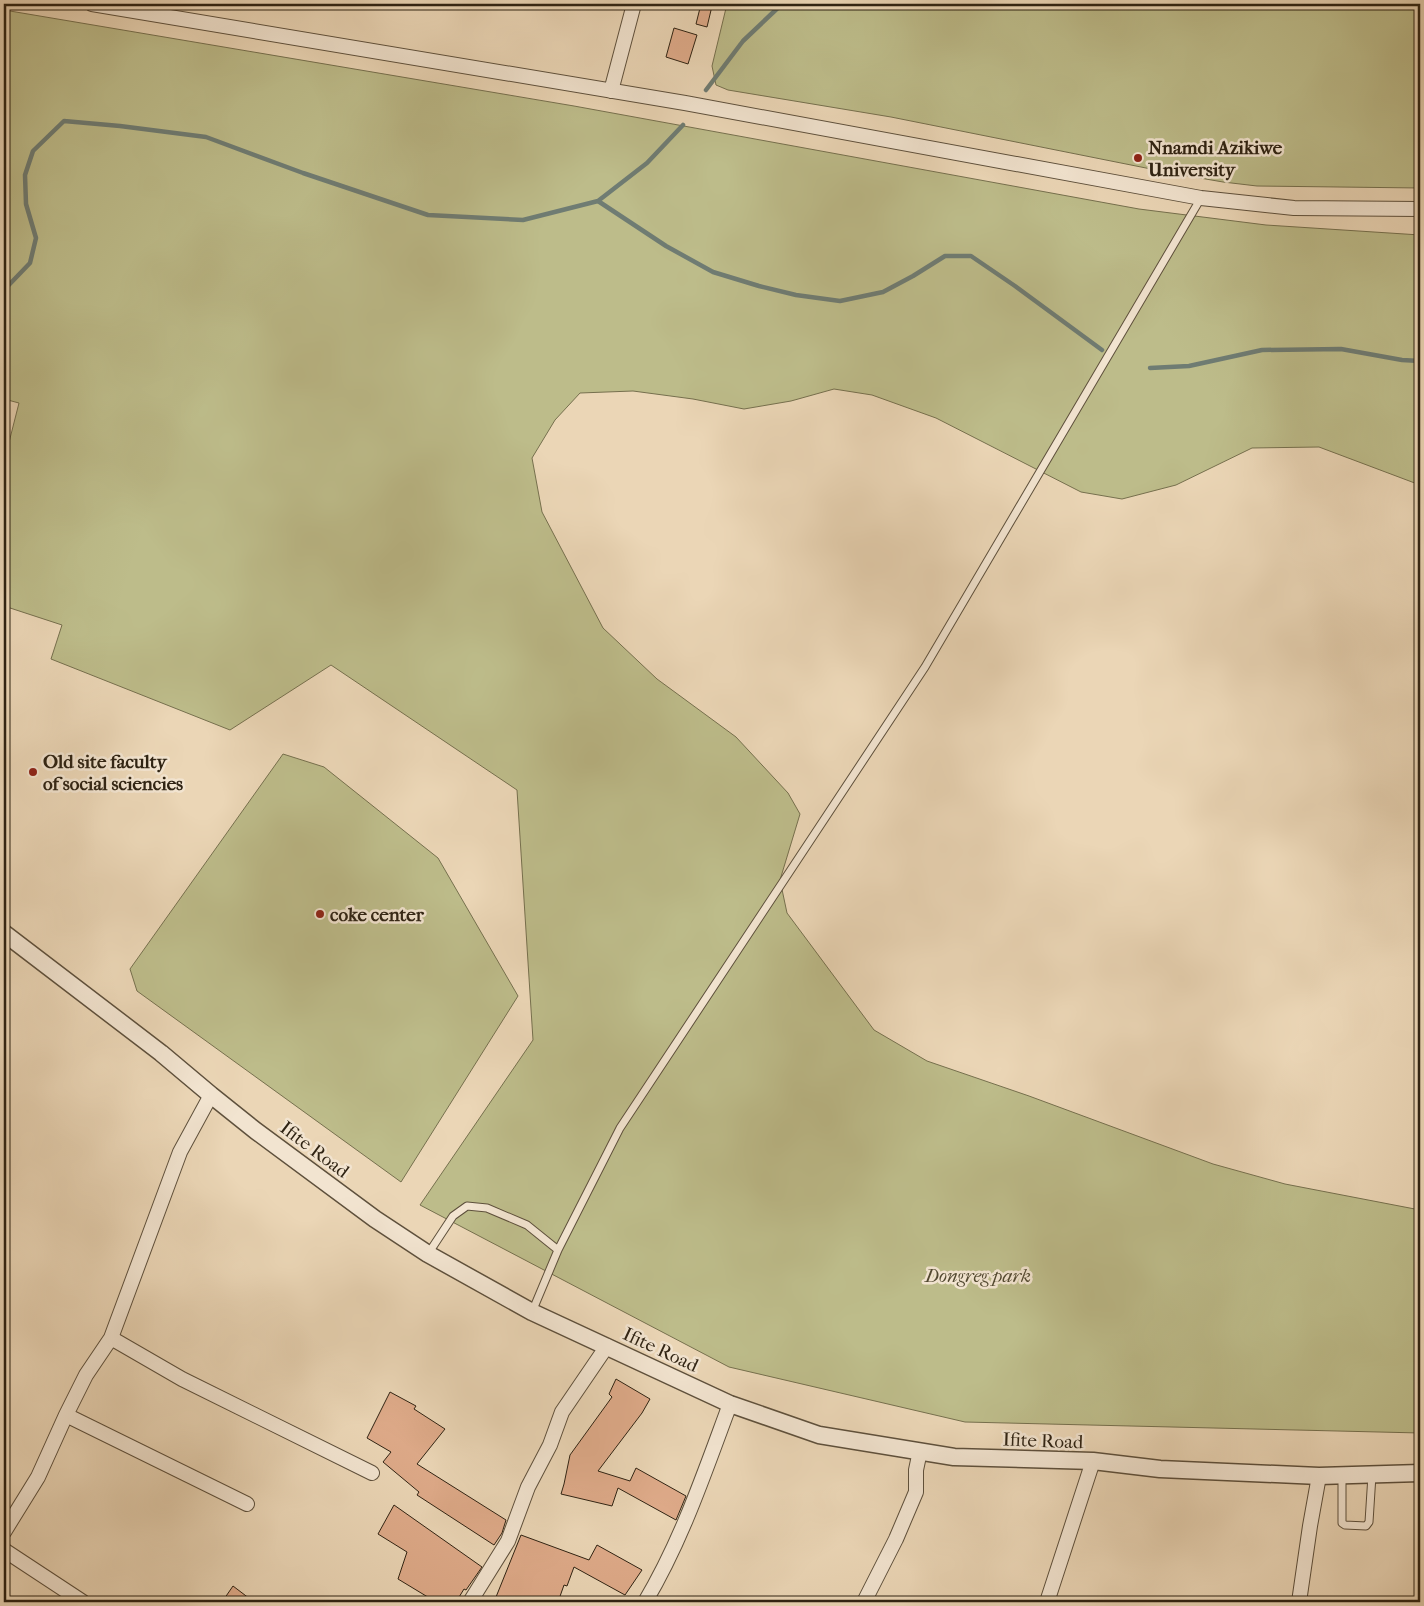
<svg xmlns="http://www.w3.org/2000/svg" width="1424" height="1606" font-family="'IM FELL French Canon',serif">
<rect width="100%" height="100%" fill="#ebd6b6"/>
<filter id="stains"><feTurbulence type="fractalNoise" baseFrequency=".004" numOctaves="4"/><feColorMatrix values="0 0 0 0 .2 0 0 0 0 .09 0 0 0 0 .02 0 0 0 .5 -.17"/></filter>
<radialGradient id="worn" r=".72"><stop offset=".6" stop-color="#630" stop-opacity="0"/><stop offset="1" stop-color="#630" stop-opacity=".3"/></radialGradient>
<path fill="#bdbc8a" stroke="#76704e" d="M727 4H1420V188L1257 186 1223 182 1171 173 891 117 728 90 716 85 712 66Z
M4 10 574 106 1139 209 1266 225 1420 235V485L1319 447 1252 448 1176 485 1122 499 1081 492 936 418 872 395 834 389 791 401 744 409 693 399 633 391 580 393 555 420 532 458 542 512 603 628 657 679 736 737 788 793 800 814 780 880 787 913 874 1030 927 1061 1029 1096 1213 1164 1285 1184 1420 1210V1433L965 1422 729 1367 420 1205 533 1040 517 790 331 665 230 730 51 659 62 625 4 606V462L19 403 4 399Z
M283 754 324 767 438 858 518 996 401 1182 137 991 130 969Z"/>
<g fill="none" stroke-linecap="round" stroke-linejoin="round">
<path stroke="#6f7c73" stroke-width="4.5" d="M706 90 743 41 782 4
M598 201 666 246 713 272 759 286 796 295 840 301 883 292 913 276 945 256H971L1015 286 1102 350
M4 290 30 263 36 238 26 204 25 175 33 151 64 121 120 126 206 137 303 173 428 215 523 220 598 201 647 163 683 125
M1150 368 1189 366 1262 350 1341 349 1402 360 1420 361"/>
</g>
<path fill="#dfab8a" stroke="#2f2313" d="M701 4 712 6 707 27 696 24Z
M674 28 697 35 688 64 666 57Z
M616 1379 650 1399 642 1413 598 1471 630 1481 636 1468 686 1496 676 1520 618 1488 612 1506 561 1494 564 1484 570 1455 612 1397 609 1394Z
M390 1392 416 1406 414 1409 445 1429 417 1464 506 1520 502 1533 494 1545 417 1495 419 1492 383 1462 391 1452 367 1438Z
M394 1505 482 1567 466 1590 464 1589 456 1602H436L398 1579 407 1552 378 1534Z
M521 1535 589 1560 597 1545 642 1570 625 1595 574 1567 567 1586 564 1585 558 1602H494Z
M233 1586 254 1602H222Z"/>
<g fill="none" stroke-linecap="round" stroke-linejoin="round">
<defs>
<path id="service" d="M428 1254 453 1216 467 1206 487 1208 527 1225 558 1250
M532 1312 558 1250 620 1128 925 667 1201 198
M1342 1476V1523L1345 1525 1366 1526 1369 1522 1372 1475"/>
<path id="minor" d="M92 4 685 103 1201 198 1294 208 1420 209
M611 91 634 4
M111 1338 182 1379 372 1473
M66 1415 247 1504
M4 1532 38 1477 66 1415 86 1375 111 1338 180 1152 211 1095
M4 1550 83 1602
M470 1602 508 1541 528 1487 550 1445 562 1412 607 1346
M645 1602C682 1540 705 1471 730 1404
M864 1602 896 1539 916 1492V1470L920 1451
M1047 1602 1093 1461
M1299 1602 1310 1526 1319 1476"/>
<path id="tertiary" d="M4 933 161 1053 211 1095 256 1131 375 1219 428 1254 532 1312 730 1404 819 1435 954 1457 1093 1461 1160 1469 1319 1476 1420 1473"/>
</defs>
<use href="#service" stroke="#5e503c" stroke-width="9"/>
<use href="#minor" stroke="#5e503c" stroke-width="16"/>
<use href="#tertiary" stroke="#5e503c" stroke-width="19"/>
<use href="#service" stroke="#f2e4d0" stroke-width="7"/>
<use href="#minor" stroke="#f2e4d0" stroke-width="14"/>
<use href="#tertiary" stroke="#f2e4d0" stroke-width="16"/>
</g>
<g fill="#8f2418" stroke="#f2e4d0" stroke-width="2">
<circle cx="1138" cy="158" r="5"/>
<circle cx="33" cy="772" r="5"/>
<circle cx="320" cy="914" r="5"/>
</g>
<g text-anchor="middle" stroke-width="5" stroke-linejoin="round" paint-order="stroke">
<g font-size="19" font-weight="bold" fill="#2f2313" stroke="#f2e4d0" text-anchor="start">
<text x="1148" y="154">Nnamdi Azikiwe<tspan x="1148" dy="22">University</tspan></text>
<text x="43" y="768">Old site faculty<tspan x="43" dy="22">of social sciencies</tspan></text>
<text x="330" y="921">coke center</text>
</g>
<g font-size="19" fill="#2f2313" stroke="#f2e4d0">
<text transform="translate(315 1149) rotate(37)" y="7">Ifite Road</text>
<text transform="translate(661 1349) rotate(25)" y="7">Ifite Road</text>
<text transform="translate(1043 1440) rotate(2)" y="7">Ifite Road</text>
</g>
<g font-size="19" font-style="italic" fill="#524931" stroke="#f2e4d0">
<text x="978" y="1282">Dongreg park</text>
</g>
</g>
<rect width="1424" height="1606" fill="none" stroke="#ebd6b6" stroke-width="20"/>
<rect x="5" y="5" width="1414" height="1596" fill="none" stroke="#2f2313" stroke-width="2.5"/>
<rect x="10" y="10" width="1404" height="1586" fill="none" stroke="#2f2313"/>
<rect width="100%" height="100%" filter="url(#stains)"/>
<rect width="100%" height="100%" fill="url(#worn)"/>
</svg>
